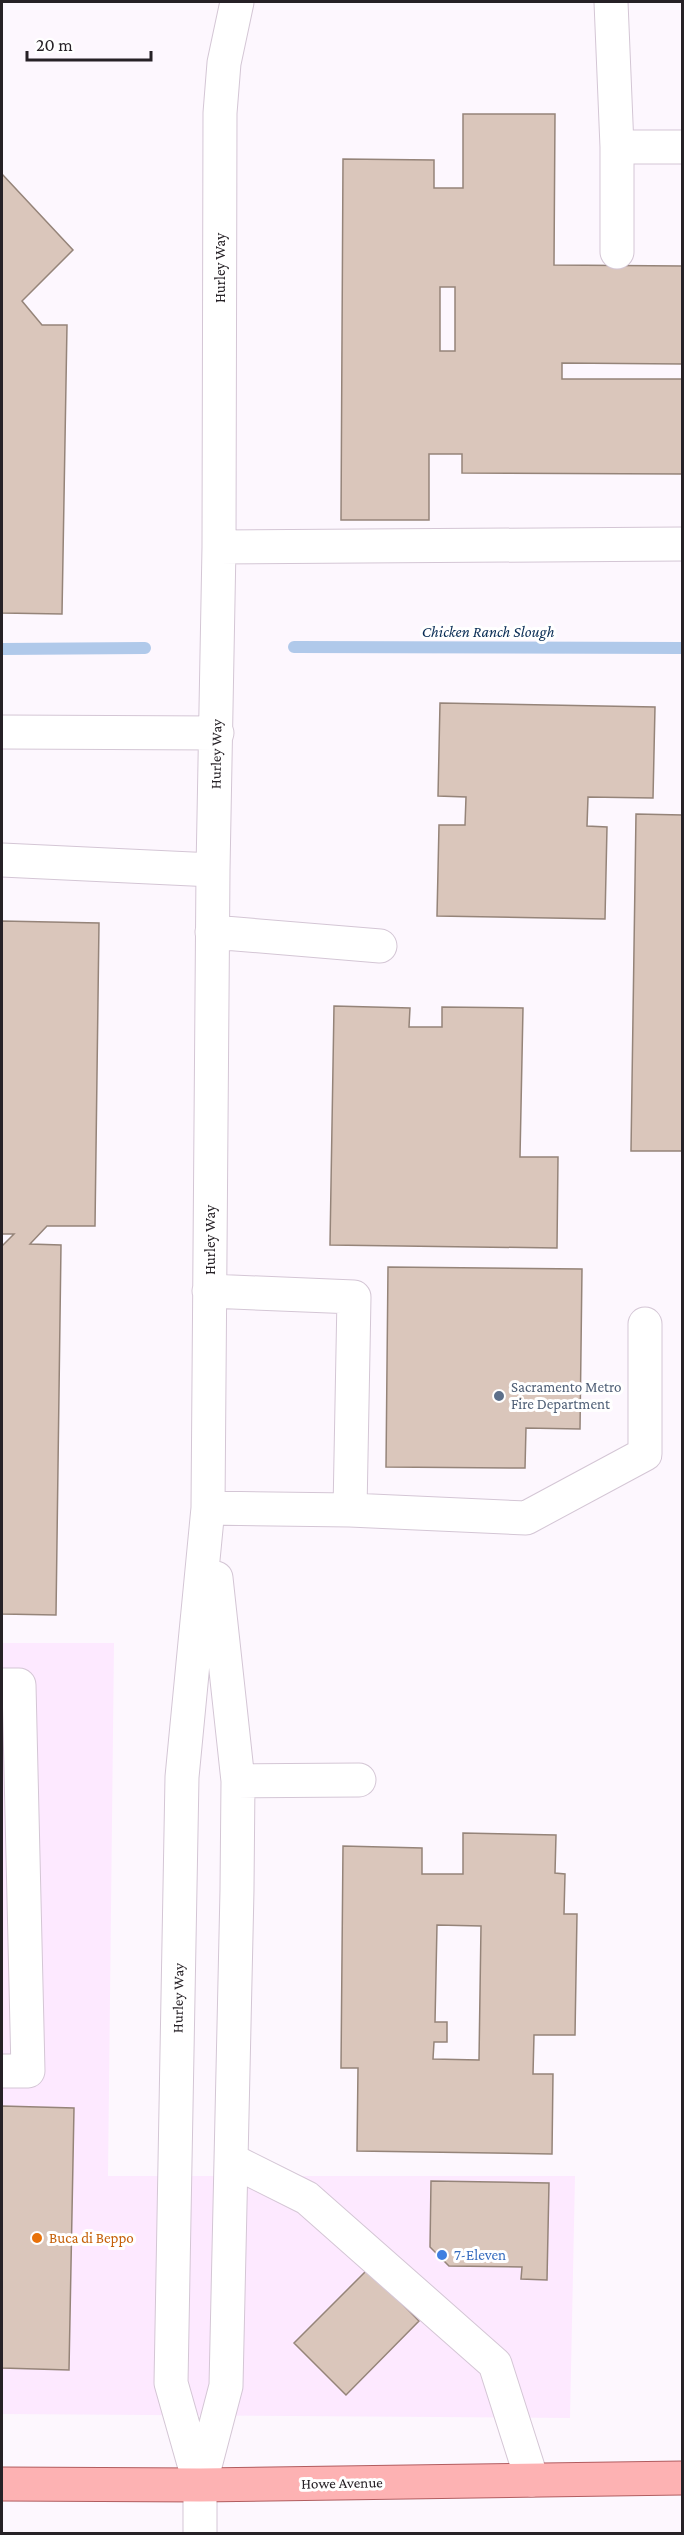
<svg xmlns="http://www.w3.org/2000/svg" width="684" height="2535" font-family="'Crimson Pro',serif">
<rect width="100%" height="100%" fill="#fdf7fe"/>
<path fill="#fde9ff" d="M2 1643H114L108 2176H575L570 2418 2 2414Z"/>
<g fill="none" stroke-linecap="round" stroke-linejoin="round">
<path stroke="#b0c9ea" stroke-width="12" d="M294 647 682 648
M2 649 145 648"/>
</g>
<path fill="#dac6bb" stroke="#958479" stroke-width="1.5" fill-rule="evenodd" d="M463 114H555L554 265 682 266V364L562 363V379H682V474L462 473V454H429V520H341L343 159 434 160V188H463ZM440 287H455V351H440Z
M2 174 73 250 22 301 42 325H67L62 614 2 613Z
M440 703 655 707 653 798 588 797 587 826 607 827 605 919 437 916 439 825H465L466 797 438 796Z
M636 814 682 815V1151H631Z
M2 921 99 923 95 1226H47L30 1244 61 1245 56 1615 2 1614V1246L14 1234H2Z
M334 1006 410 1008 409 1027H442V1007L523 1008 520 1157H558L557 1248 330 1245Z
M388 1267 582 1269 580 1429 526 1428 525 1468 386 1467Z
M463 1833 556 1835 555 1873 565 1874 564 1914H577L575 2035H534L533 2074H553L552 2154 357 2151 358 2068H341L343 1846 422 1848V1874H463ZM437 1925 481 1926 479 2060 433 2059 434 2042H447V2022H435Z
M2 2106 74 2108 69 2370 2 2368Z
M431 2181 549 2183 547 2280 521 2279 522 2267 449 2266 430 2247Z
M368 2269 419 2321 346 2395 294 2343Z"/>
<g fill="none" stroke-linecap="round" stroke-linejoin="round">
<defs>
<path id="minor" d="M611 2 617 147H682
M617 147V252
M219 547 682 544
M2 732 217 733
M2 860 213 870
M212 932 380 946
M209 1291 354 1297 350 1510 526 1518 645 1454V1324
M208 1508 350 1510
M2 1685H19L28 2071H2
M238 1781 359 1780
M231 2160 307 2198 495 2364 532 2480
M200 2485 171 2383 182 1777 208 1508 213 870 219 547 220 113 224 63 237 2
M200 2534V2485L226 2386 237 1890 238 1781 216 1578"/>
<path id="major" d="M2 2484 200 2485 682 2478"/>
</defs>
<use href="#minor" stroke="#d4c6d5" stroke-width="35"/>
<use href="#major" stroke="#b15d60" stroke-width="35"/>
<use href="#minor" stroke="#fff" stroke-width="33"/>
<use href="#major" stroke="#fdb2b3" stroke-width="33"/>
</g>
<circle fill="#5c6f8a" stroke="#fff" stroke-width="2" cx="499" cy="1396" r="6"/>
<circle fill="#e8710a" stroke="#fff" stroke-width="2" cx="37" cy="2238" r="6"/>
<circle fill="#3f7fe0" stroke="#fff" stroke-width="2" cx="442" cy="2255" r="6"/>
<g text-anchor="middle" stroke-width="6" stroke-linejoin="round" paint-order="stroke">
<g font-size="15" fill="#262126" stroke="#fff">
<text transform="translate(220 268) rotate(-90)" y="5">Hurley Way</text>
<text transform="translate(216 754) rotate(-89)" y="5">Hurley Way</text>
<text transform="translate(210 1240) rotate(-90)" y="5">Hurley Way</text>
<text transform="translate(178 1998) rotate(-89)" y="5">Hurley Way</text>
<text transform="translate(342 2483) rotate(-1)" y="5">Howe Avenue</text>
</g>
<g font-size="15" fill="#4e5e75" stroke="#fff" text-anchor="start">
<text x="511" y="1392">Sacramento Metro<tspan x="511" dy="17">Fire Department</tspan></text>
</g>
<g font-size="15" fill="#c56008" stroke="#fff" text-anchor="start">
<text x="49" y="2243">Buca di Beppo</text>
</g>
<g font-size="15" fill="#366cbe" stroke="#fff" text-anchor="start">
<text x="454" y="2260">7-Eleven</text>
</g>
<g font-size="16" font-style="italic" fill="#092d55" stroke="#fff">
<text x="488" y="637">Chicken Ranch Slough</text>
</g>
</g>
<rect width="684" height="2535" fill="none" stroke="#262126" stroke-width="6"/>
<path d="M27 51v9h124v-9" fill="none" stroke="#262126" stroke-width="3"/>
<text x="36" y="51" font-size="18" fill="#262126" stroke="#ffffff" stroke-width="4.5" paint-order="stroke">20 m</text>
</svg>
